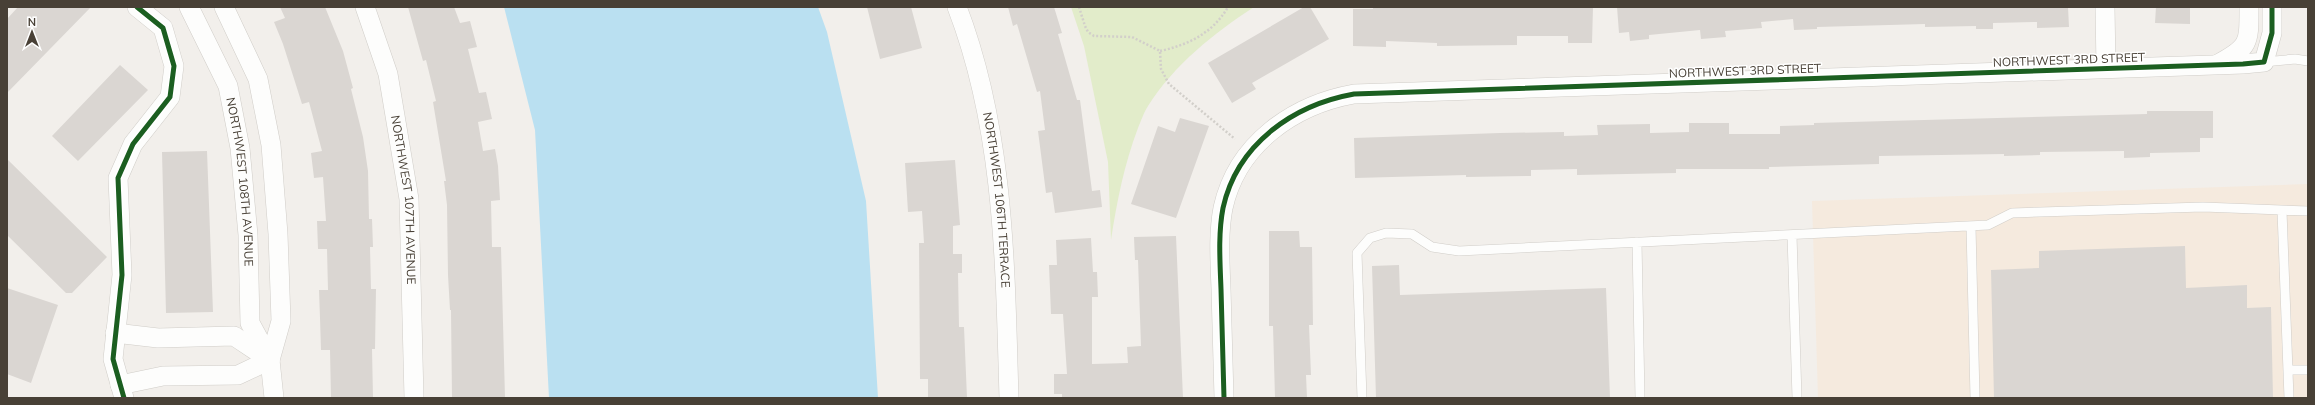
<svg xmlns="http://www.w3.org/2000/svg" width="2315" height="405" font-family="Mulish,sans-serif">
<rect width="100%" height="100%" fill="#f2efeb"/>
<path fill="#f5eade" d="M2308 184V398H1818L1812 201Z"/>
<path fill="#e2ecca" d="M1071 7H1254C1214 33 1174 65 1148 106 1144 112 1141 121 1138 128 1124 165 1117 201 1111 240L1108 162 1084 46Z"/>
<path fill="#bae0f1" d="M504 7H818L827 32 866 201 878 398H549L535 130Z"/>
<path fill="#dad6d2" d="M18 7H91L7 93V19Z
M280 7H325L343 51 353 88 351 89 363 137 368 171 369 219H372L373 247H370L371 289H376L375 349H372L373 398H331L330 350H321L320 318 319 290H328L327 249H318L317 221H326L323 177 314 178 311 153 322 151 309 102 302 104 283 44 274 22 285 18Z
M408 7H454L460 23 470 21 477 47 468 49 479 93 486 92 492 119 478 122 483 151 495 149 498 166 500 200 491 201 492 247H501L505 398H452L451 310H450L448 275 447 205 444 181H446L433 102 436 101 426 60 423 61Z
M867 7H911L922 48 880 59Z
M1008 7H1054L1062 33 1058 34 1077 100H1080L1092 191 1100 190 1102 207 1055 213 1052 192 1046 193 1038 131 1045 130 1040 91 1037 92 1017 24 1013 26Z
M1304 7H1310L1329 39 1252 83 1256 89 1232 103 1208 63Z
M1373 7H1593L1592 43H1568V36H1517V45L1437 46V43L1386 41V47L1353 46V9H1373Z
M1617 7H2068L2069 27 2037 28V22L1993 23V29H1976V26L1925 27V24L1817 27V29L1794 30 1793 19 1761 22 1762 28 1725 31 1726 37 1701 39 1700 30 1649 35V39L1630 41 1629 32 1619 33Z
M2156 7H2190V24L2155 23Z
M120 65 148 90 78 161 52 136Z
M2147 111H2213V138H2200V152L2150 153V157L2124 158V151L2040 152V155L2004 156V154L1879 156V164L1769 167V169H1676V173L1577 175V169L1531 170V176L1466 177V175L1355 178 1354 138 1500 133 1564 132V136L1598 135 1597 125 1650 124V133L1689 132V123H1729V134H1780V126L1814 125V123L2147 114Z
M1180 118 1209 126 1176 218 1131 204 1158 126 1175 132Z
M207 151 213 312 166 313 162 152Z
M7 159 107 257 72 293H66L7 235Z
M955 160 960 225 953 226V254H962V273H958L959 327H964L967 398H928V379H920L919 243H924L922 211 908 212 905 163Z
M1269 231H1299L1300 247H1312L1313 325H1309L1311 375H1306L1307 398H1275L1273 326H1269Z
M1176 236 1183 398H1062V394H1054V374H1067L1063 314H1051L1049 265H1057L1056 240 1091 238 1093 272H1097L1098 297H1092V364L1128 363 1127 347 1141 346 1138 260H1135L1134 237Z
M2185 246 2186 288 2247 285V308L2271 307 2273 398H1994L1991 270 2039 268V251Z
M1399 265 1400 295 1606 288 1610 398H1376L1372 266Z
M7 288 58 305 31 383 7 374Z"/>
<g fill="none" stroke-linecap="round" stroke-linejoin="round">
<defs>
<path id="lane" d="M2264 62 2295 59 2308 61
M2282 211 2289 398
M1971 226 1975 398
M1792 235 1797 398
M1637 242 1640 398
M2288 370H2308
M1362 398 1357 253 1370 238 1386 233 1412 234 1432 247 1459 251 1988 225 2012 213 2203 207 2308 211"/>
<g id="street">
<path id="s1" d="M189 7 228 86 240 148 248 235 250 323 270 360 274 398"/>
<path d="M224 7 258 79 271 145 278 234 281 321 270 360"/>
<path id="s2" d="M365 7 388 74 409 199 414 398"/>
<path id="s3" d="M957 7C1005 132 1005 266 1009 398"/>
<path d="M2105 7 2106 68"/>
<path d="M2218 64C2250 47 2249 43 2249 7"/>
<path d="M115 333 158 338 234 336 267 358"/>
<path d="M120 385 163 376 238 375 270 360"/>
<path d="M124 398 113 359 122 275 118 178 133 144 170 97 174 66 163 28 137 7"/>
<path d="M1224 398C1223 362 1222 325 1221 289 1220 262 1218 234 1223 208 1237 144 1293 105 1354 94L2243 64 2264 62 2272 33V7"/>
</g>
</defs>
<use href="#lane" stroke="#d0cdc8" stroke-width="10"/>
<use href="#street" stroke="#d0cdc8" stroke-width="20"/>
<path stroke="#d2cfca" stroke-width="2.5" stroke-dasharray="2 2" stroke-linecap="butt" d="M1079 7 1085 26 1088 32 1094 36 1132 37 1160 51 1161 69 1169 84 1235 139
M1160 51C1188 45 1213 33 1228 7"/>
<use href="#lane" stroke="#fdfdfc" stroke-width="9"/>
<use href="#street" stroke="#fdfdfc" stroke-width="19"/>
<defs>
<path id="cycleway" d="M124 398 113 359 122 275 118 178 133 144 170 97 174 66 163 28 137 7
M1224 398C1223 362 1222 325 1221 289 1220 262 1218 234 1223 208 1237 144 1293 105 1354 94L2243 64 2264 62 2272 33V7"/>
</defs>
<use href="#cycleway" stroke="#fff" stroke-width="8"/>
<use href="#cycleway" stroke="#1b5e20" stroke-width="5"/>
</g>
<g text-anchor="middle" stroke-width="3" stroke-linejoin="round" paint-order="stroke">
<g font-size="12" fill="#484036" stroke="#fff">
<text transform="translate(2069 60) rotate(-2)" y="4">NORTHWEST 3RD STREET</text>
<text transform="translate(1745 71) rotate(-2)" y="4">NORTHWEST 3RD STREET</text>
<text dy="4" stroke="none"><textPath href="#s1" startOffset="185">NORTHWEST 108TH AVENUE</textPath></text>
<text dy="4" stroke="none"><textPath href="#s2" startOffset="198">NORTHWEST 107TH AVENUE</textPath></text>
<text dy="4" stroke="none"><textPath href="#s3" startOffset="198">NORTHWEST 106TH TERRACE</textPath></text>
</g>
</g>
<rect width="2315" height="405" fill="none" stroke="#484036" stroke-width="16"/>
<g transform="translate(32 32)" stroke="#ffffff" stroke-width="3" paint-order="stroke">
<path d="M0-3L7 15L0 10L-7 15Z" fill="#484036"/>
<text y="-6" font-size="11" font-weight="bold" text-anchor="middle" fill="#484036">N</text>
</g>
</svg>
